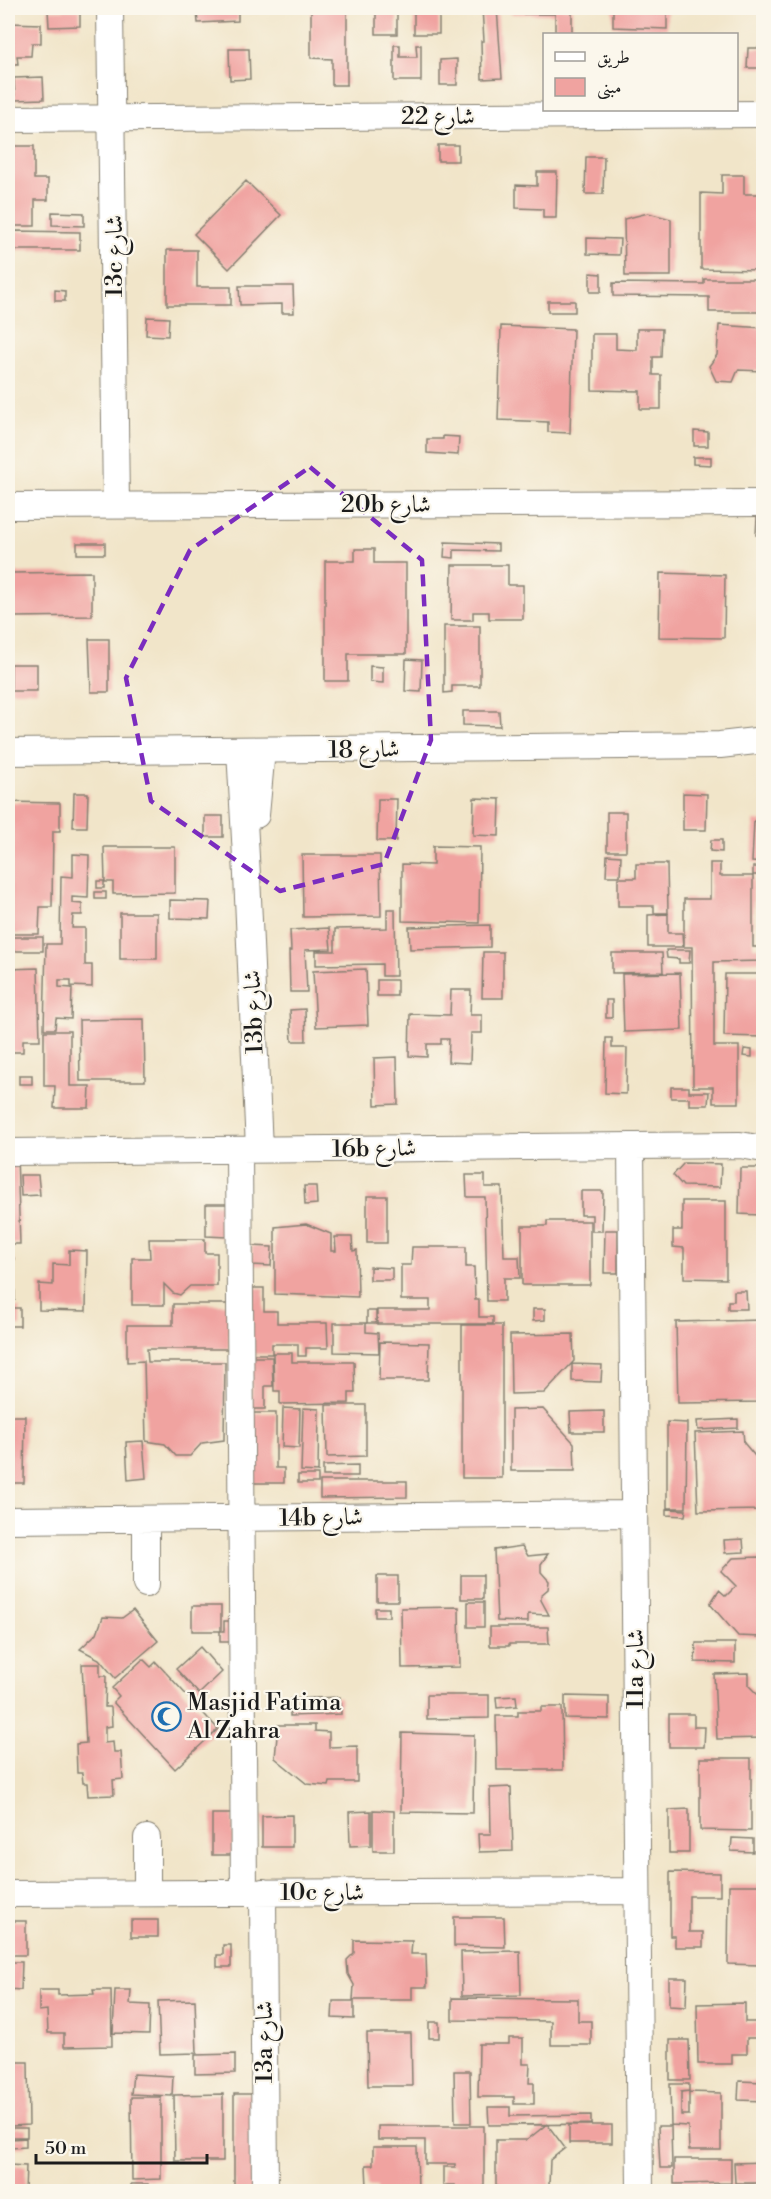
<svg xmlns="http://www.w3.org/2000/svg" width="771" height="2199" font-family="'Libre Bodoni',Amiri,serif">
<rect width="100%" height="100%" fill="#fbf7ec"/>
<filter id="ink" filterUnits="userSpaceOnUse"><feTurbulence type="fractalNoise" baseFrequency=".0167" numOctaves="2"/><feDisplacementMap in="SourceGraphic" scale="12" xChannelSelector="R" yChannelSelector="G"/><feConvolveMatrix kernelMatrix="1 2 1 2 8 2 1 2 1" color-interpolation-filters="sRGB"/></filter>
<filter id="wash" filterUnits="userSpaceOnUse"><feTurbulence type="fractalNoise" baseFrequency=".008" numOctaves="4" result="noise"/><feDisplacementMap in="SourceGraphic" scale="24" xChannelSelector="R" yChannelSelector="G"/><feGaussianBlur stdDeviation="1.35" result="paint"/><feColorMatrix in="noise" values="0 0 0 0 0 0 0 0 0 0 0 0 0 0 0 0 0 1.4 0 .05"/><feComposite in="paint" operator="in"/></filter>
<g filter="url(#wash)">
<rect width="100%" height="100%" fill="#f1e5c9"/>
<g id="blocks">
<path fill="#f0a3a0" d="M176 8H238V21L198 23 197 11 176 12Z
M311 8H347V85H332V59L311 58Z
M376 8H397V34H376Z
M414 8H439V34H414Z
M482 8H497L502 78 482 79 481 41H484Z
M506 8H572V34H555V14H512Z
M613 8 667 9V29L613 27Z
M48 10H80V26L49 27Z
M8 23 41 24V43H32L31 56H17L18 64H8Z
M394 45H400V57H417L416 45H421V81H394Z
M748 48H764V68H747Z
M229 49H249L250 79 230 80Z
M457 59V85H440V60Z
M43 77 44 99 15 100 14 78Z
M438 145H458V161H438Z
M8 146H34V179H48V200H35V226H8Z
M586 157H604L603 194H585Z
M537 172H557L556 218H543V209L516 208V185L537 186Z
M722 175H744V194H764V270L701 269V193L722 194Z
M246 181 281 215 229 269 194 234Z
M52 212 84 213V226L52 225Z
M648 213 671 219V276H625L624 219Z
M15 231 80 232V250H15Z
M587 238 620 239 619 255 587 254Z
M167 250H197V287H231V305H167Z
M590 273 601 274V292H590Z
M704 279H764V312H709V297L613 296V283L704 284Z
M239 286H293L294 313H282V304L240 305Z
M55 290 65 291V301H55Z
M548 301H575V312H548Z
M147 317 169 318 168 336 146 335Z
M719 325 764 328V371L738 370 733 382 716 381 709 366 717 355Z
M501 326 573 329 570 433 548 432V422L498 420Z
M637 329H662L661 357H653V375H661V409H640V391L592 390V334H616V349L637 350Z
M694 431 708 432V446H694Z
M443 436 459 437 458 455 427 453V439H443Z
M693 457H711V465L693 464Z
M757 517H764V536L756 535Z
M445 542 498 544V551L454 550V558L444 557Z
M77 543H105V554H77Z
M355 549H374V563H406V654H348V681H325V561H355Z
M452 565H508V585H523V619H489V612H473V620H451Z
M92 572V616L13 617 11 573Z
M660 573 725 575 724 638 659 637Z
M757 573H764V618H759Z
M444 626H480V686H452V692L444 693Z
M89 639H109V692H91Z
M406 659 422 660 421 692 405 691Z
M11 664H37V691H11Z
M370 666 383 667V683L370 682Z
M463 711H499L500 726 463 725Z
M74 793H88L87 827H73Z
M683 793 707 794 706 830H683Z
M474 798 500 799 499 836 473 835Z
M378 799H397L396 841H377Z
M8 802 60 803V831H53L52 907H40L39 934H8Z
M607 812H626V851H607Z
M205 816H223V837H205Z
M754 821 764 822V863L752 862Z
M711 840H722V852L710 851Z
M433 846 480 847 479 923 402 921V864L433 865Z
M104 847H175V893L113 894V882H105Z
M73 854 89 855 88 898 72 897V903L82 904V915H73L72 928H85V965H92V987L71 986V980H59V987L72 988 71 1019 56 1018 55 1029H44L46 944H60L61 876 73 877Z
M302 855H380L381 916 303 917Z
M607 855 621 856 620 876H606Z
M710 863H720V876H753V947H763V961L714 962V1046H739V1103H713V1087H693L692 947H684V899H710Z
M636 864H667L668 913H654V906H618V878H636Z
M753 867H764V875H753Z
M97 881H104V888H97Z
M95 892H106V899H95Z
M170 900 210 901 209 919 170 918Z
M387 909H395L396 976H382V964L316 965V951H335V929L387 928Z
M120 913H157V959H120Z
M668 914V933H682L683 947H648V915Z
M490 925V947L410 949 409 927Z
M329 928 331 949 305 950 307 992H290L289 951H291L290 930Z
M8 937H43V951H8Z
M666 950H690L689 963H679V959L667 958Z
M483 952H503V998H482Z
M612 953H662L663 972 612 973Z
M38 968 40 1040H23V1052H8V969Z
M366 969 368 1025 316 1027 313 971Z
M680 973 682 1030 624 1032 622 974Z
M725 974H764V1037L724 1036Z
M377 980H397V996H377Z
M451 990H471L470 1015H482V1033H471L470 1063 448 1062 449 1039H441V1044H427V1057L409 1056 410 1014 450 1015Z
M606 1000H612V1018H606Z
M305 1009 306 1041H292L290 1010Z
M144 1019 145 1081H80L79 1020Z
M44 1031H70V1086H90L89 1108H54L55 1086H44Z
M606 1038H612V1048H627L626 1094 605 1093Z
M744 1049 752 1050V1057L743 1056Z
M397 1057 398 1104 375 1105 374 1058Z
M19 1075H32V1084H19Z
M671 1087H689V1092H709L708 1105H689V1098H671Z
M8 1155H17L20 1244H8Z
M684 1163 721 1164 720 1187 683 1186 673 1175Z
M740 1168H761L760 1215 739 1214Z
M20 1175H38L40 1195 21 1196Z
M466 1175H485V1187H502L504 1257H519L520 1278H504V1301H487L485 1197H467Z
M304 1186H316L317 1204 305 1205Z
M581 1191H603L602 1231H592V1215H581Z
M367 1196H387V1243H367Z
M682 1201H726V1279L684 1278V1248L673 1247V1230H682Z
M206 1204H227V1237L206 1236Z
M547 1221H590V1285H522V1226H547Z
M306 1224 331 1234V1251H336L335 1237H352L353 1251 357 1250 358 1297 275 1294V1227Z
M605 1230H618V1273H604Z
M149 1239H205V1253H217V1286H190L180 1295 173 1293 164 1284V1305H132V1258H150Z
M252 1246 272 1247 271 1266 252 1265Z
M412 1247H466V1267H474L475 1300H479V1317H493V1324H377V1310H430V1300H401V1265H411Z
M69 1250 87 1251 86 1311 39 1310V1284L53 1285V1264L69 1265Z
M760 1253H764V1265H759Z
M8 1258H14L15 1300H8Z
M370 1267 392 1268V1280H370Z
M250 1288H264V1311H277V1323H327L328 1348H306V1356H298V1344H272V1354H251Z
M734 1291H746L747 1309H728V1301H734Z
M173 1304H229V1349H147L148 1362H225L224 1440 202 1443 190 1456H176L165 1444 146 1441 144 1361 127 1362V1325H173Z
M8 1308H20V1326H8Z
M533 1309H545V1320L533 1321Z
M367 1311H376V1323H367Z
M764 1320V1402L678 1403 676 1322Z
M334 1323H366V1332L378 1333 379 1353 334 1352Z
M462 1325H502V1478H462Z
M573 1334 574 1361 544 1393 511 1394 510 1335Z
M380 1342 429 1343 428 1380H379Z
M273 1353H292V1362H354L355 1393H349V1403L280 1404V1391H274Z
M251 1357H272L273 1386H265V1409H252Z
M572 1364 602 1365 601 1382 572 1381Z
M326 1405H366V1456L327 1457Z
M283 1408 300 1409 299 1448 282 1447Z
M303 1408 319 1409 318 1472 301 1471Z
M543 1409 574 1443 575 1471H511V1410Z
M604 1411V1432H571L570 1412Z
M252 1413H276V1468H284V1483H252Z
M8 1416H25L24 1483H8Z
M738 1419V1428L698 1430 697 1421Z
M667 1422 687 1423 686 1508H667Z
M743 1431 744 1443 760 1462 764 1463V1510L698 1511 695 1433Z
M143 1441 146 1478 128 1480 126 1442Z
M358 1465V1476H323V1466Z
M298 1475H318V1483H298Z
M320 1481H407V1497L320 1498Z
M666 1509 686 1510 685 1516 666 1515Z
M743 1539 744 1552 725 1553 724 1540Z
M522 1546 528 1556 548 1554 541 1564V1572L549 1581 548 1589 541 1595V1600L549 1615 528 1614V1622L497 1621 494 1550Z
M759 1557 764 1562V1634L761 1637 738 1636 710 1604 719 1590 726 1596 736 1586 721 1571 733 1558Z
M461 1575H483V1599H461Z
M377 1576H398V1601H377Z
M468 1602H484V1627H468Z
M192 1606H221V1631H192Z
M459 1607 460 1667 402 1668 401 1608Z
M375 1608H389V1617H375Z
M133 1610 158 1641 115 1678 99 1659 80 1649 97 1633 103 1617 122 1618Z
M224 1621H230L231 1642H220V1631H224Z
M490 1627H548L549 1644H509V1646H490Z
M696 1643H735V1663L695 1662Z
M200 1647 222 1672 199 1694 176 1669Z
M143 1659 151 1667 156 1662 218 1729 175 1769 113 1702 119 1696 112 1688Z
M82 1664H100V1676H106L105 1707H111L112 1726 105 1727V1743L113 1742 114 1752H121L123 1779 113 1780 114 1795 88 1796 87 1783H83L82 1773H77L76 1744 86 1743Z
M748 1673V1685L764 1701V1738L717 1739 714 1674Z
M427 1695H489V1718L427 1719Z
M516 1696 517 1706 497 1708 496 1697Z
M565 1696 609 1697V1719L565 1718Z
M340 1697 341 1714 290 1716V1699Z
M541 1707H562L563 1770H497L496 1716H518V1711H541Z
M669 1714H694V1727H705L704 1747H669Z
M278 1725H315V1731L329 1732V1747L357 1746V1782H330L329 1786 307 1784 275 1758Z
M402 1733 474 1735 473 1813 401 1812Z
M759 1754H764V1772H760Z
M700 1758H751V1831L700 1830Z
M511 1787 513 1851 479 1852 478 1834H491L490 1788Z
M689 1809V1853H669V1810Z
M373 1810 394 1811V1851H373Z
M371 1811V1845L350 1846 349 1812Z
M212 1814H233V1855H212Z
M292 1815V1847H262V1816Z
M732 1838 753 1839V1852L731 1851Z
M670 1872 720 1873V1896H689V1932H703V1947H675V1936H670Z
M729 1885H764V1973L759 1972 760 1965 728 1964Z
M454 1917H504L505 1947 454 1946Z
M131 1920H158V1937H131Z
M8 1921H26V1955H8Z
M354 1940 412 1941 411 1954H426L427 1987H412V2000H353L354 1985 348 1974 347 1960 354 1953Z
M223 1945H231V1967H217V1955H223Z
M520 1951 521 1995 462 1996 461 1952Z
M8 1962H22L21 1990 8 1989Z
M669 1978H687L686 2007 669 2006Z
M39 1990H58V1995L94 1994 93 1990H111L112 2046 64 2047V2033H48L47 2010 39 2011Z
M115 1990H131L130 2004 150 2005 149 2034 113 2033Z
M452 1998 578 1999V2021H591V2045H551V2021L452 2020Z
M195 2000 197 2053 160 2054 158 2001Z
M333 2001H354V2019L332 2018Z
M745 2003V2022H758L757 2038H747V2054H732V2064H698L697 2004Z
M429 2022H439V2038H429Z
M367 2033H411L412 2086H368Z
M509 2038H523V2064H530L529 2083H534V2104H514V2097H478L479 2044H509Z
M670 2040H689L690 2080H670Z
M235 2054V2073L195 2074V2055Z
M8 2062H28L29 2125 11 2126V2110H8Z
M454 2071H470L471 2123H455Z
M133 2074 173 2076 172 2096 131 2094Z
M739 2081 764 2082V2101L738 2100Z
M670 2084H689V2091L681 2092V2115H689V2092L721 2093V2150H689L688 2126 671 2125Z
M223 2094V2161H175L174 2095Z
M234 2094H253V2192H234Z
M131 2097H161V2179L132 2180Z
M488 2107H510V2116L591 2115V2124L489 2125Z
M547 2124 565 2148 550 2160 549 2185 557 2192H496V2140H527Z
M569 2125H612V2143H569Z
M378 2126H484V2192H455V2185H443V2167H455V2164H425V2140H378Z
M658 2126H671L672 2168H660Z
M11 2128H27V2137H11Z
M26 2138V2147L11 2148V2139Z
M373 2147H417L418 2192H377V2187H367L366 2165H373Z
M674 2159H731V2183L674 2184Z
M764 2162V2183H735L734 2163Z
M9 2165 26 2166 25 2191H9Z
M131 2184H148V2192H131Z
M727 2185H754V2192H728Z"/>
</g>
</g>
<g filter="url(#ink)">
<use href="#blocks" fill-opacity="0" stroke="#868072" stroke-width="1.5"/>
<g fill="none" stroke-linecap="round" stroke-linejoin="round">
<defs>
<path id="minor" d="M110 8 116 505
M8 119 764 114
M8 506 764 503
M240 750 247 875 259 1149
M8 752 720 745 764 740
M256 815 262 750
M631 1146 640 2192
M239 1150 244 1893
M8 1152 740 1145 764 1149
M146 1519V1584
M8 1520 634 1514
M263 1892 265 2192
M147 1893V1838
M8 1894 637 1891"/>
</defs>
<use href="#minor" stroke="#868072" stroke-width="28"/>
<use href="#minor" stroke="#fff" stroke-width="26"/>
</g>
</g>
<path fill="none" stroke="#7b2cbf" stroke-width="4.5" stroke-dasharray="12 8" stroke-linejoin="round" d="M310 467 422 560 431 740 384 864 280 891 151 801 126 678 190 550Z"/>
<defs>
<symbol id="mosque-ring" viewBox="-11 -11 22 22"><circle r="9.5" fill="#fbf7ec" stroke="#1f6fb2" stroke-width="1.5"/><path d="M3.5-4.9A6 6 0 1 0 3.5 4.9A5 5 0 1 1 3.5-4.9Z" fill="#1f6fb2"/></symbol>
</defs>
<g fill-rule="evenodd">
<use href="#mosque-ring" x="150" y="1700" width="33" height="33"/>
</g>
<g text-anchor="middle" stroke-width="4.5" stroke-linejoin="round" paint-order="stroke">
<g font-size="24" fill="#1c1c1c" stroke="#fbf7ec">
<text x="438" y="124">شارع 22</text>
<text transform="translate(114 256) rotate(-90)" y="8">13c شارع</text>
<text x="386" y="512">20b شارع</text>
<text transform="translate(364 749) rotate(-1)" y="8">شارع 18</text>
<text transform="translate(253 1012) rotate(-92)" y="8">13b شارع</text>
<text transform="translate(374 1148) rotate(-1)" y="8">16b شارع</text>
<text transform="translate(321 1517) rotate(-1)" y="8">14b شارع</text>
<text transform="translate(635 1669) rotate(-90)" y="8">11a شارع</text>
<text x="322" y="1900">10c شارع</text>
<text transform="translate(264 2042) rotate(-90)" y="8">13a شارع</text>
</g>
<g font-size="24" fill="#1c1c1c" stroke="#fbf7ec" text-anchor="start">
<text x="187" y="1710">Masjid Fatima<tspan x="187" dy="28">Al Zahra</tspan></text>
</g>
</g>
<rect width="771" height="2199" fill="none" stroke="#fbf7ec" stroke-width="30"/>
<rect x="543" y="33" width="195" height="78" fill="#fbf7ec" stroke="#a29f99" stroke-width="1.5"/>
<rect x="555" y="52" width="30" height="9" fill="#ffffff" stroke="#a29f99" stroke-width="1.5"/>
<text x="597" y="63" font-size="18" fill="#1c1c1c">طريق</text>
<rect x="555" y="78" width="30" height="18" fill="#f0a3a0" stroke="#a29f99" stroke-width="1.5"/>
<text x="597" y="93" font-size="18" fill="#1c1c1c">مبنى</text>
<path d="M36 2154v9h171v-9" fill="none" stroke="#1c1c1c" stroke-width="3"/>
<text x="45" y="2154" font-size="18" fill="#1c1c1c" stroke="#fbf7ec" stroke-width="4.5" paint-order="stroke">50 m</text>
</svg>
